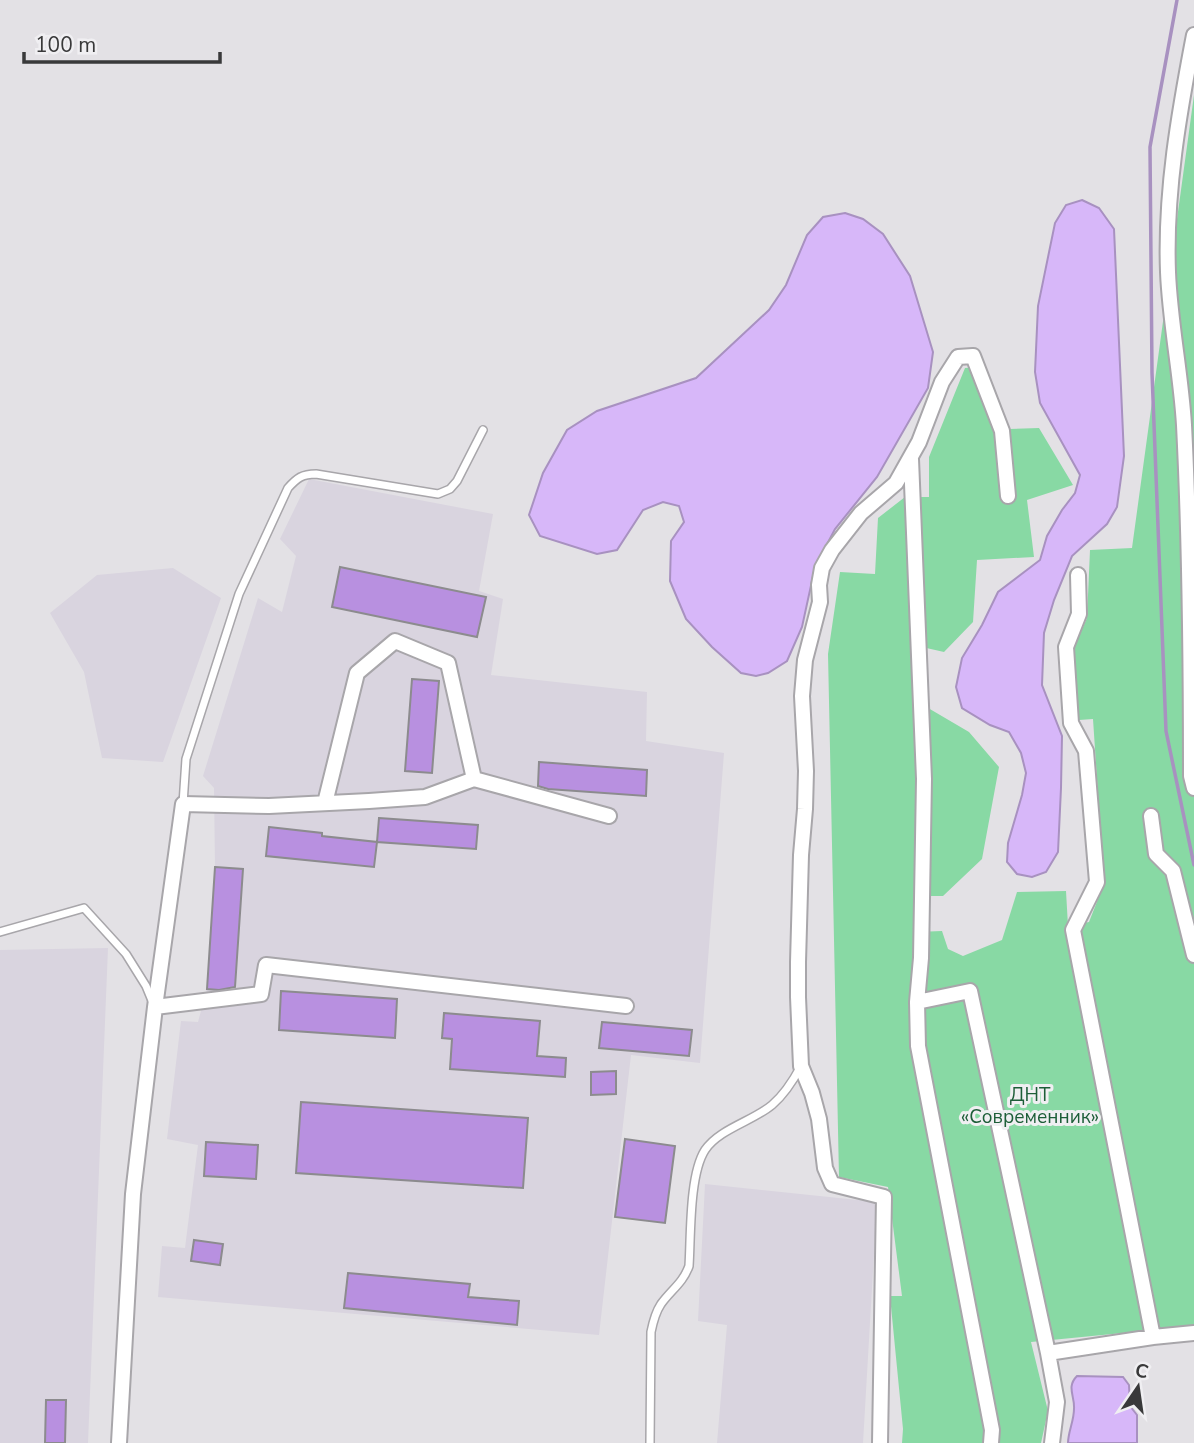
<svg xmlns="http://www.w3.org/2000/svg" width="1194" height="1443" font-family="'Nunito Sans',sans-serif">
<rect width="100%" height="100%" fill="#e3e1e5"/>
<path fill="#d9d4df" d="M309 479 493 514 479 591 503 599 491 675 647 692 646 741 724 753 700 1063 631 1055 599 1335 158 1297 162 1246 185 1248 198 1145 167 1139 181 1021 198 1022 207 989 215 867 214 788 203 776 258 598 282 612 296 556 280 539Z
M173 568 221 598 163 762 102 758 84 672 50 613 97 575Z
M108 948 88 1443H0V950Z
M705 1184 877 1202 863 1443H717L727 1325 698 1321Z"/>
<path fill="#88d9a4" d="M1194 95V1326L1031 1342 1048 1411 1041 1443H902L903 1429 890 1296H902L888 1187 839 1177 828 654 840 572 875 574 878 518 905 497H929V457L965 368 981 367 1009 429 1039 428 1073 485 1027 500 1034 557 977 560 973 622 944 652 922 647 923 705 969 732 999 767 982 859 943 896H919L917 932 942 931 948 949 963 956 1002 940 1017 892 1066 891 1068 926 1089 922 1104 884 1093 719 1079 720 1073 650 1087 618 1090 550 1132 548Z"/>
<path fill="#d7b7f9" stroke="#a891c0" stroke-width="2" d="M1082 200 1099 208 1114 229 1124 456 1117 507 1107 524 1072 556 1054 600 1044 633 1042 685 1062 736 1061 788 1058 852 1046 872 1032 877 1017 874 1007 862 1008 843 1022 795 1026 773 1021 753 1009 732 990 725 962 708 956 687 962 658 982 625 998 592 1040 560 1047 536 1062 510 1075 493 1080 475 1040 403 1035 372 1038 306 1055 223 1066 205Z
M845 213 863 219 883 234 910 276 933 352 928 388 877 477 835 529 815 567 802 627 787 661 768 673 756 676 741 673 712 647 686 619 670 581 671 541 684 522 679 506 663 502 643 510 617 550 597 554 540 536 529 515 543 473 567 430 597 411 696 378 769 310 786 285 807 235 823 217Z
M1077 1376 1123 1377 1129 1385 1130 1406 1137 1415V1443H1068C1068 1432 1074 1421 1074 1409 1075 1396 1066 1387 1077 1376Z"/>
<g fill="none" stroke-linecap="round" stroke-linejoin="round">
<path stroke="#a891c0" stroke-width="3.5" d="M1177 0 1150 147 1152 373 1166 731 1194 865"/>
</g>
<path fill="#b890e0" stroke="#8c8b8e" stroke-width="2" d="M340 567 486 597 477 637 332 607Z
M412 679 439 681 432 773 405 771Z
M539 762 647 770 646 796 548 789 538 786Z
M379 818 478 825 476 849 377 842Z
M269 827 322 833V836L377 842 374 867 266 856Z
M215 867 243 869 235 987 219 990 207 989Z
M281 991 397 999 395 1038 279 1030Z
M444 1013 540 1021 537 1056 566 1058 565 1077 450 1069 452 1039 442 1038Z
M602 1022 692 1030 689 1056 599 1048Z
M616 1071V1094L591 1095V1072Z
M301 1102 528 1118 523 1188 296 1173Z
M625 1139 675 1146 665 1223 615 1217Z
M206 1142 258 1145 256 1179 204 1176Z
M194 1240 223 1244 220 1265 191 1261Z
M348 1273 470 1284 468 1297 519 1301 517 1325 344 1308Z
M46 1400H66L65 1443H45Z"/>
<g fill="none" stroke-linecap="round" stroke-linejoin="round">
<defs>
<path id="service" d="M183 804 186 759 239 594 288 488C297 478 302 474 316 474L438 494 450 489 457 481 483 430
M0 932 84 908 126 954 146 986 153 1003
M650 1443 651 1332C653 1322 655 1313 661 1304 671 1290 683 1283 689 1266 691 1236 689 1175 705 1150 719 1129 753 1121 772 1105 785 1094 793 1081 801 1066"/>
<path id="minor" d="M1194 35C1179 113 1165 192 1168 272 1170 323 1181 374 1184 425 1190 542 1191 659 1191 776L1194 788
M911 459 924 779 921 958 917 1002 918 1046 992 1430 991 1443
M1078 575 1079 614 1066 647 1071 723 1086 751 1097 882 1073 930 1153 1337
M325 803 357 673 395 641 448 663 474 779
M1151 816 1156 854 1173 871 1194 955
M917 1002 970 991 1048 1353 1057 1402 1052 1443
M155 1007 261 994 266 965 626 1006
M1048 1353 1153 1337 1194 1333
M119 1443 133 1194 155 1007 183 804 269 806 369 801 425 797 474 779 609 816
M880 1443 884 1197 832 1184 825 1168 819 1119 812 1093 801 1066 798 997V962L801 855 805 809 806 771 802 696 805 660 820 602 819 585 822 568 832 550 861 513 896 483 919 442 942 382 958 357 973 356 1002 431 1008 496"/>
</defs>
<use href="#service" stroke="#a8a6aa" stroke-width="10"/>
<use href="#minor" stroke="#a8a6aa" stroke-width="18"/>
<use href="#service" stroke="#fff" stroke-width="7"/>
<use href="#minor" stroke="#fff" stroke-width="14"/>
</g>
<g text-anchor="middle" stroke-width="6" stroke-linejoin="round" paint-order="stroke">
<g font-size="19" fill="#1d5e38" stroke="#f0eff2">
<text x="1030" y="1101">ДНТ<tspan x="1030" dy="22">«Современник»</tspan></text>
</g>
</g>
<g transform="translate(1138 1387) rotate(13)" stroke="#f0eff2" stroke-width="5" paint-order="stroke">
<path d="M0-5L12 26L0 18L-12 26Z" fill="#39393a"/>
<text y="-10" font-size="19" font-weight="bold" text-anchor="middle" fill="#39393a">С</text>
</g>
<path d="M24 52v10h196v-10" fill="none" stroke="#39393a" stroke-width="3.5"/>
<text x="35" y="52" font-size="21" fill="#39393a" stroke="#f0eff2" stroke-width="5" paint-order="stroke">100 m</text>
</svg>
